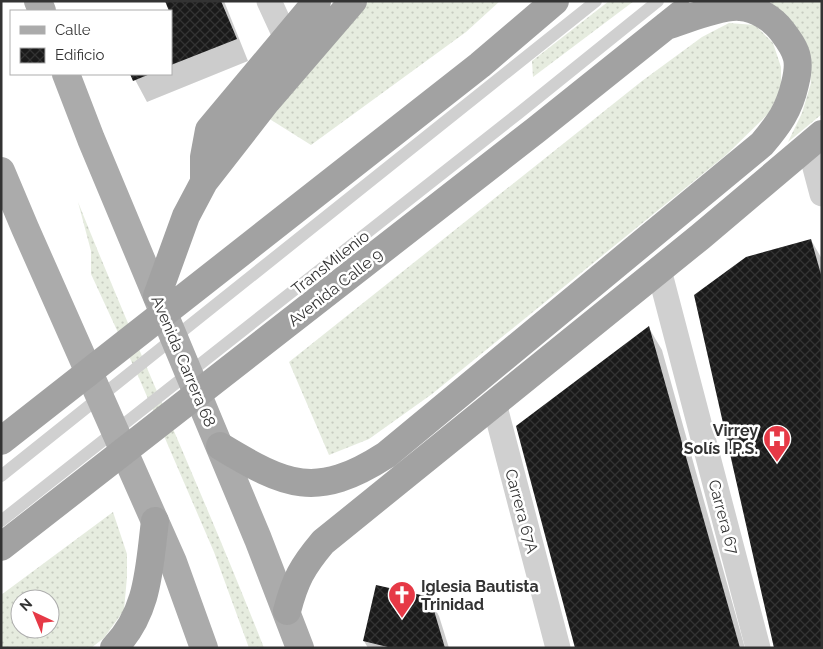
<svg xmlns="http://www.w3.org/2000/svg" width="823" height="649" font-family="Raleway,sans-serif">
<defs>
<pattern id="grass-dots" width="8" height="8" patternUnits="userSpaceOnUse" patternTransform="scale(1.25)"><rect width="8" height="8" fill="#e6ecdf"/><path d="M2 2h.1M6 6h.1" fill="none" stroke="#c6cbc0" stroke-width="1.8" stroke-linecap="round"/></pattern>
<pattern id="building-cross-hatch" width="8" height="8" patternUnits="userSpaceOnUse" patternTransform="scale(1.25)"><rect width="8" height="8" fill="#1a1a1a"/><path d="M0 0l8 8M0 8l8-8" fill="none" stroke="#333"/></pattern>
</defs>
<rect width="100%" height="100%" fill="#fff"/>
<path fill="url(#grass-dots)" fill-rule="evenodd" d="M369 1H500L466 32 311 145 268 118Z
M609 1H634L533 77 532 61Z
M769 1H822V114L788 142 802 113 811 83 808 58 786 18Z
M729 23 755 25 773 43 781 67V89L769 113 726 155 432 394 369 439 329 455 289 362 642 81 702 37Z
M78 202C138 352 205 498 264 648H249L214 552 139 378 91 274V251Z
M113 512 127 554V577L124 610 104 638 91 648H1V595ZM20 599H50V629H20Z"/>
<path fill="#0003" d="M166 1H224L248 61 147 102 132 74H171V11Z
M811 240 822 259V648Z
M649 328 662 350 745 648H576Z
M429 598 439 616 449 648H368L364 641Z"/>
<path fill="url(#building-cross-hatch)" d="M165 1H221L237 39 171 65V11H169Z
M130 74H150L133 81Z
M811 239 822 278V648H774L694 295 746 257Z
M649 326 740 648H575L516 426Z
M376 585 430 597 445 648H392L363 641Z"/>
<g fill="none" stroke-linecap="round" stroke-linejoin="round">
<path stroke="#d0d0d0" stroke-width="12" d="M1 476 596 1
M1 521 519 113 658 1"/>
<path stroke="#d0d0d0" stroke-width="25" d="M269 1 286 38
M809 145 822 194
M659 270 758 648
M494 403 558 648"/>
<path stroke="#ababab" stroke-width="28" d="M38 1 42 11
M66 74 91 139 258 539 300 648
M1 171 25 228 173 562 204 648"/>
<path stroke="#a2a2a2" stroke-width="28" d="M204 182V157L209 130 317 1
M157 296 186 216 204 182 267 101 353 1
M1 441 480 65 555 1
M220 446C286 486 316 500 386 455L762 144C779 124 789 110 795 84 797 76 799 67 797 58 795 48 788 39 782 31 773 19 756 8 740 7 721 5 686 20 666 26
M1 547 536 130 681 14
M287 611C295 580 302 567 323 542L700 237 822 134
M114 648C149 612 149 568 155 521"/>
</g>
<defs>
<symbol id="hospital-pin" viewBox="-11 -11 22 30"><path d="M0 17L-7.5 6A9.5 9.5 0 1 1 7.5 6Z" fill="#e63946" stroke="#fff"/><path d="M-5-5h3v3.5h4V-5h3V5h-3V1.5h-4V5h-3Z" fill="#fff"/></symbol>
<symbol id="church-pin" viewBox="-11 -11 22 30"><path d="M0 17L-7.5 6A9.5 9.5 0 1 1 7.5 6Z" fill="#e63946" stroke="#fff"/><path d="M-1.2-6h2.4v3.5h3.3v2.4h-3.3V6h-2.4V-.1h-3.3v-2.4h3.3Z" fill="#fff"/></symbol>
</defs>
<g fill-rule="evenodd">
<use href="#hospital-pin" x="761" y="423" width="32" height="43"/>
<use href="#church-pin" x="386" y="579" width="32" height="43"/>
</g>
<g text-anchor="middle" stroke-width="5" stroke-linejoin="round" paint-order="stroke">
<g font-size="16" fill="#333" stroke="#fff">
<text transform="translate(330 262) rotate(-38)" y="6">TransMilenio</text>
<text transform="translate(335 287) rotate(-38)" y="6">Avenida Calle 9</text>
<text transform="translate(184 361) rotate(67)" y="6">Avenida Carrera 68</text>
<text transform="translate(522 511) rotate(75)" y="6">Carrera 67A</text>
<text transform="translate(724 517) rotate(75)" y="6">Carrera 67</text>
</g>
<g font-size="16" font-weight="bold" fill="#333" stroke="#fff" text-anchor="end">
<text x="758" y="436">Virrey<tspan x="758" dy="18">Solís I.P.S.</tspan></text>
<text x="421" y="592" text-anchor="start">Iglesia Bautista<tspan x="421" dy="18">Trinidad</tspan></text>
</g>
</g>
<rect width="823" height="649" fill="none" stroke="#333333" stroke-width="5"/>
<rect x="10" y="10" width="162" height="65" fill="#ffffff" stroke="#adadad"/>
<rect x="20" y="26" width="25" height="8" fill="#ababab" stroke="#adadad"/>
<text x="55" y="35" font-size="15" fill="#333333">Calle</text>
<rect x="20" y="48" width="25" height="15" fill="url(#building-cross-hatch)" stroke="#adadad"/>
<text x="55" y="60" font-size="15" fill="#333333">Edificio</text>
<g transform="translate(35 614) rotate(316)"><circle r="24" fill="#ffffff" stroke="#adadad"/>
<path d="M0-4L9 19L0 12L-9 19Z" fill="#e63946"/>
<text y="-8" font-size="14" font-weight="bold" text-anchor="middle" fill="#333333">N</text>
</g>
</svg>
